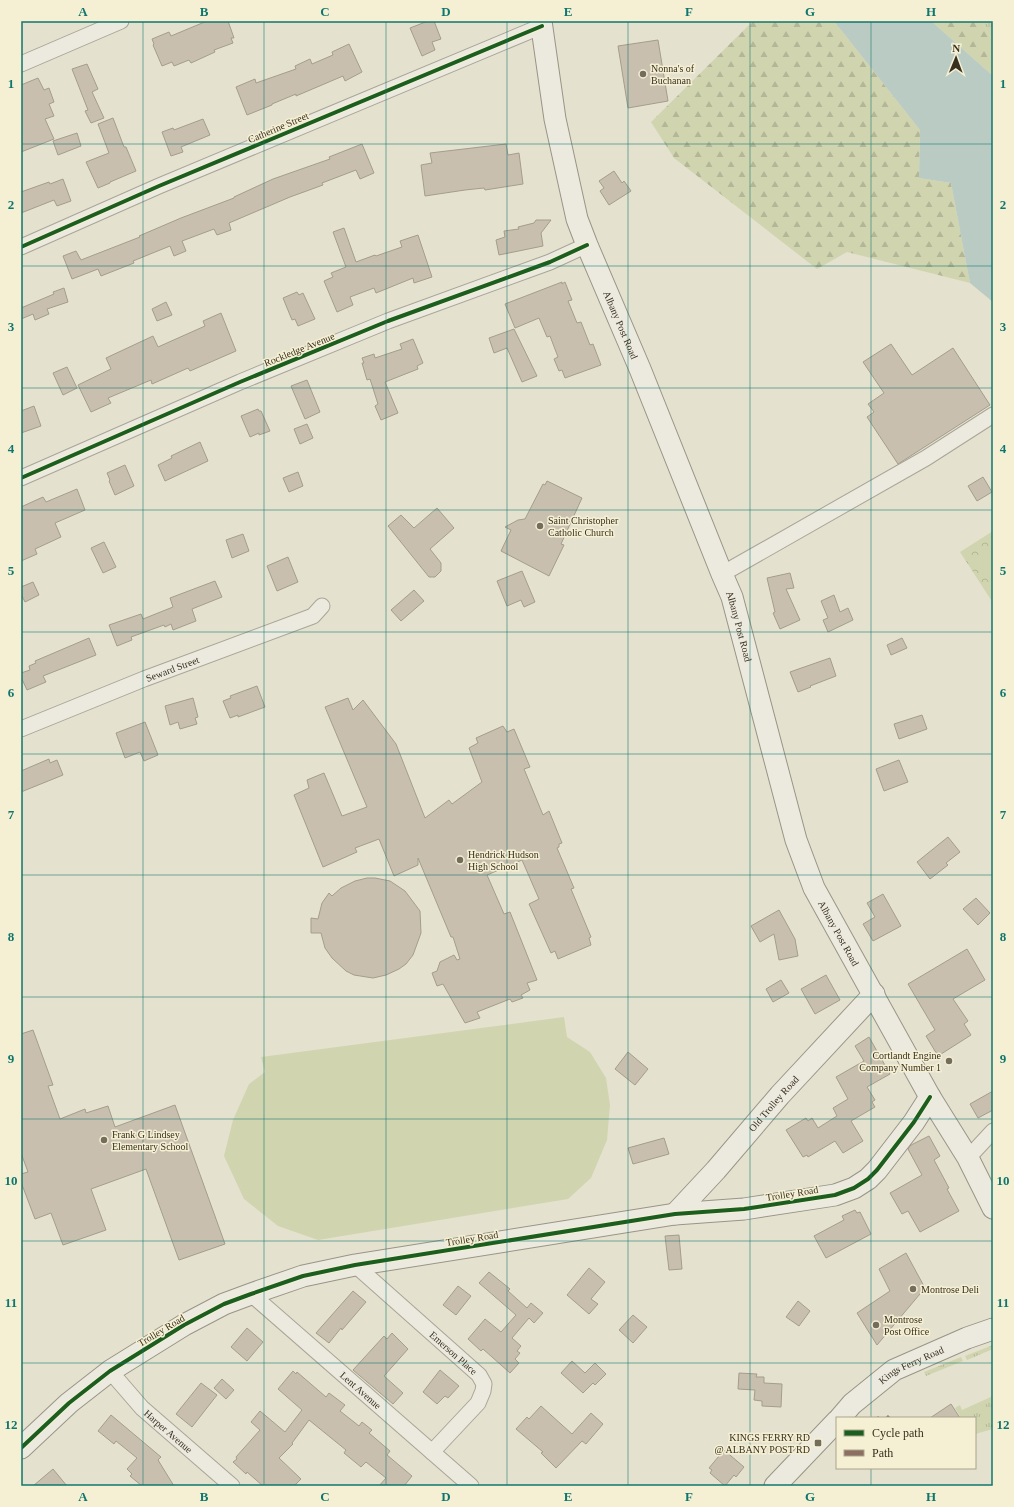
<svg xmlns="http://www.w3.org/2000/svg" width="1014" height="1507" font-family="'Times New Roman',serif">
<defs>
<pattern id="grass-tufts" width="24" height="20" patternUnits="userSpaceOnUse"><rect width="24" height="20" fill="#d0d5b0"/><path d="M3 7l-1-3M5 7V3M7 7l1-3M15 17l-1-3M17 17v-4M19 17l1-3" fill="none" stroke="#b3b797"/></pattern>
<pattern id="forest-firs" width="22" height="20" patternUnits="userSpaceOnUse"><rect width="22" height="20" fill="#d0d5b0"/><path d="M5 1l3.5 6h-7zM16 11l3.5 6h-7z" fill="#b3b797"/></pattern>
<pattern id="park-crowns" width="20" height="18" patternUnits="userSpaceOnUse"><rect width="20" height="18" fill="#d0d5b0"/><path d="M2 6a3 3 0 1 1 6 0M12 15a3 3 0 1 1 6 0" fill="none" stroke="#b3b797"/></pattern>
</defs>
<rect width="100%" height="100%" fill="#e4e1ce"/>
<path fill="url(#grass-tufts)" d="M981 21H993V41Z
M993 1345V1349L967 1360 965 1356Z
M961 1357 963 1361 926 1376 924 1372Z
M993 1396V1429L975 1434V1418H961L955 1408 960 1405 962 1410Z"/>
<path fill="url(#forest-firs)" d="M753 21H834L920 130 919 178 951 183 970 283 847 252 817 269 674 158 651 122Z
M931 21H981L993 41V76Z"/>
<path fill="url(#park-crowns)" d="M993 531V603L960 552Z"/>
<path fill="#d0d5b0" d="M993 551V588L976 562Z
M564 1017 567 1037 590 1052 606 1078 610 1105 607 1140 591 1178 568 1199 318 1240 278 1226 244 1199 224 1156 233 1120 249 1084 265 1072 261 1057Z"/>
<path fill="#b9cbc2" d="M834 21H931L993 76V302L970 283 951 183 919 178 920 130Z"/>
<path fill="#c8bfaf" stroke="#a49d8d" d="M207 21H228L234 38H231L233 43 214 50 215 52 191 63 189 60 174 66 172 62 162 66 153 45 154 44 152 39 169 32 171 36Z
M428 21H434L441 39 432 42 435 50 422 56 410 28Z
M658 40 668 101 628 108 618 46Z
M349 44 362 72 345 81 343 76 296 96V94L272 104V105L247 115 236 87 255 79 256 83 296 69 295 66 310 59 312 64 333 55 332 52Z
M87 64 98 89 92 92 104 118 91 123 85 111 88 110 72 69Z
M38 78 44 90 49 88 54 102 49 104 54 116 45 119 54 139 21 152V85Z
M113 118 124 147H126L136 171 110 182V183L98 188 86 162 109 153 98 124Z
M203 119 210 135 181 147 183 152 171 156 162 132 173 128 174 130Z
M77 133 81 146 58 155 53 141Z
M362 144 374 173 360 179 356 170 322 183 323 185 290 197 229 223 231 230 217 235 214 229 182 241 186 251 174 256 170 246 133 261 134 263 101 276 98 269 72 279 63 256 76 251 81 260 140 237 139 236 181 218 234 198V197L273 179 330 159 329 157Z
M506 144 508 155 519 153 523 184 485 190 484 188 465 190 425 196 421 165 432 163 430 153Z
M614 171 622 183 624 181 631 191 609 205 600 191 604 188 599 181Z
M63 179 71 201 57 206 54 200 21 213V192L49 182 50 184Z
M536 220H551L541 233 543 246 499 255 496 240 505 237 504 231 519 229 518 227 534 223Z
M344 228 356 262 375 255 376 256 402 247 400 241 418 235 432 277 414 283 413 278 376 293 374 288 350 297 353 305 337 312 324 281 333 277 331 273 346 267 333 232Z
M562 282V284L565 282 572 300 568 301 577 323 581 322 590 345 593 344 601 365 565 378 562 370 559 371 554 359 558 357 550 336 547 337 539 318 515 328 505 304Z
M64 288 68 302 47 309 49 314 35 320 33 314 21 319V308L54 294 53 292Z
M297 292 299 295 303 293 315 319 298 326 295 319 292 320 283 298Z
M166 302 172 315 157 321 152 309Z
M221 313 236 351 190 371 188 368 152 384 151 380 108 398 111 403 91 412 78 385 111 369 106 358 153 336 158 347 205 326 203 321Z
M514 329 537 376 522 382 507 348 494 353 489 338Z
M413 339 423 363 417 366 418 369 385 382 398 413 381 420 375 406 378 404 370 379 367 380 362 363H364L362 358 374 354 375 358 402 349 400 344Z
M891 344 912 375 953 348 990 405 898 464 867 417 874 412 868 404 884 393 863 362Z
M67 367 77 388 63 395 53 373Z
M307 380 320 412 305 419 291 386Z
M34 406 41 426 21 433V411Z
M258 409 259 411H261L270 431 259 435V433L250 437 241 416Z
M307 424 313 438 300 444 294 429Z
M200 442 208 461 165 481 158 465 172 458 171 456Z
M125 465 134 486 115 495 109 481 110 480 107 473Z
M298 472 303 486 289 492 283 478Z
M983 477 992 492 977 501 968 486Z
M547 481 582 498 561 544 564 545 549 576 501 551 511 530 505 527 518 520 525 519 543 484 545 485Z
M77 489 85 510 55 523 61 537 35 549 37 554 21 561V507L43 497 46 502Z
M437 508 454 528 430 549 441 563V571L435 577H429L388 526 401 515 414 528Z
M243 534 249 551 232 558 226 540Z
M104 542 116 567 103 573 91 548Z
M288 557 298 582 277 591 267 566Z
M522 571 535 602 524 607 521 600 507 606 497 581Z
M790 573 794 588 786 589 800 620 780 629 773 613 775 612 767 578Z
M215 581 222 597 192 609 196 621 173 630 171 624 165 627 164 625 131 637 132 640 117 646 109 625 141 614 143 619 173 607 170 598Z
M33 582 39 595 25 602 21 594V587Z
M414 590 424 601 401 621 391 610Z
M834 595 840 612 848 608 853 620 828 632 823 620 828 618 821 601Z
M89 638 96 655 43 676 46 682 27 690 21 677V673L30 670 29 666 36 663 35 661Z
M902 638 907 648 891 655 887 645Z
M830 658 836 676 810 686 811 687 798 692 790 672Z
M257 686 265 707 238 717V715L230 718 223 701 231 698 230 696Z
M193 698 198 717 195 718 197 724 180 729 178 722 170 725 165 706Z
M348 698 353 710 363 700 396 744 425 818 449 800 452 804 482 782 469 748 478 743 476 738 503 726 507 732 514 729 530 767 524 769 543 815 549 811 562 843 559 844V847L557 848 574 888 571 889 591 937 589 938 591 945 558 959 555 951 551 953 529 904 539 899 522 860 487 875 504 914 510 912 537 980 527 983 530 990 521 995 523 998 512 1002 510 999 477 1012 480 1018 465 1023 443 984 437 986 432 973 437 971 440 962 454 955 457 960 460 959 453 937H451L418 858V865L394 876 379 839 355 848 357 852 323 867 294 795 309 788 307 780 324 773 342 816 367 807 325 707Z
M922 715 927 729 899 739 894 724Z
M145 722 158 755 144 761 140 752 125 758 116 733Z
M49 759 50 763 57 760 63 775 21 792V771Z
M899 760 908 782 884 791 876 769Z
M948 837 960 852 946 863 948 865 930 879 917 862Z
M367 878H375L390 881 405 891 420 911 421 933 413 955 406 964 399 969 386 975 373 978 354 975 346 971 332 958 325 948 321 933H311V918L318 919 322 903 329 893 332 896 341 888 355 881Z
M883 894 901 926 873 941 863 924 875 917 867 903Z
M976 898 990 913 978 925 963 909Z
M779 910 795 939 798 956 779 960 774 934 760 942 751 926Z
M967 949 985 980 953 999 968 1021 964 1024 971 1035 938 1056 926 1036 935 1030 908 984Z
M826 975 840 1000 815 1014 801 989Z
M781 980 789 993 773 1002 766 989Z
M33 1030 53 1085 48 1086 60 1119 85 1109 86 1113 108 1106 115 1127 175 1105 225 1244 179 1260 146 1169 91 1189 106 1230 63 1245 51 1213 35 1219 21 1182V1174L28 1172 21 1153V1034Z
M869 1037 890 1074 867 1087 875 1100 872 1102 875 1107 851 1121 863 1141 843 1153 835 1141 808 1157 807 1155 803 1157 786 1130 806 1118 808 1121 812 1118 818 1128 837 1116 833 1108 848 1099 836 1077 864 1061 855 1046Z
M628 1052 648 1069 635 1085 615 1069Z
M993 1091V1110L978 1118 970 1104Z
M929 1136 940 1156 934 1160 949 1188 947 1189 959 1211 920 1232 908 1211 902 1214 890 1193 922 1175 908 1149 911 1145Z
M664 1138 669 1154 633 1164 628 1148Z
M855 1210 857 1213 860 1212 871 1234 826 1258 814 1236 844 1220 842 1216Z
M679 1235 682 1269 669 1270 665 1236Z
M906 1253 925 1288 877 1345 857 1313 890 1291 879 1269Z
M589 1268 605 1282 591 1299 598 1304 589 1314 567 1295Z
M489 1272 510 1289 508 1291 527 1308 531 1303 543 1313 534 1323 529 1318 512 1338 521 1346 517 1351 520 1353 515 1359 519 1363 510 1373 483 1349 481 1351 468 1339 485 1319 501 1332 516 1315 479 1283Z
M458 1286 471 1296 456 1315 443 1305Z
M353 1291 366 1302 342 1330 341 1328 329 1343 316 1333Z
M798 1301 810 1311 799 1326 786 1317Z
M633 1315 647 1327 633 1343 619 1330Z
M247 1328 263 1342 247 1361 231 1347Z
M392 1333 408 1349 384 1376 403 1393 393 1404 353 1370 384 1336 387 1339Z
M572 1361 585 1373 595 1363 606 1374 595 1385 593 1383 583 1393 561 1373Z
M440 1370 459 1386 448 1398 445 1396 437 1404 423 1392Z
M293 1371 296 1374 297 1372 326 1397 329 1393 345 1405 340 1411 359 1426 362 1422 372 1430 369 1433 390 1451 387 1455 412 1476 404 1486H379L386 1478 366 1462 361 1467 344 1453 346 1450 309 1420 292 1443 293 1444 279 1458 301 1479 294 1486H263L247 1472 246 1474 233 1462 237 1459 236 1457 260 1430 251 1422 260 1411 285 1432 302 1410 278 1389Z
M739 1373 757 1374 756 1377H764V1383L782 1384 781 1407 762 1406V1401L754 1400 755 1390 738 1389Z
M222 1379 234 1390 226 1399 214 1388Z
M201 1383 217 1395 192 1427 176 1414Z
M951 1404 960 1418H930Z
M541 1406 572 1434 591 1413 603 1424 586 1444 582 1441 556 1468 541 1453 543 1452 516 1429 527 1417 529 1419Z
M111 1415 161 1457 158 1460 174 1486H142L130 1476 132 1474 127 1469 137 1458 116 1441 114 1444 98 1431Z
M724 1450 744 1467 736 1477 734 1475 725 1486 710 1473 712 1470 709 1468Z
M53 1469 67 1486H33Z"/>
<g fill="none" stroke-linecap="round" stroke-linejoin="round">
<defs>
<g id="street">
<path d="M21 64 121 21"/>
<path d="M21 247 159 186 542 26"/>
<path d="M21 478 240 382 388 321 550 262 587 245"/>
<path d="M722 574 926 458 993 415"/>
<path id="s1" d="M21 729 144 679 313 616 322 606"/>
<path d="M968 1158 993 1131"/>
<path id="s2" d="M355 1265 479 1375 484 1384 483 1391 478 1403 432 1452"/>
<path id="s3" d="M251 1294 471 1486"/>
<path id="s4" d="M110 1371 142 1408 232 1486"/>
</g>
<g id="secondary">
<path id="s5" d="M541 21 555 119 577 219 587 245 640 369 722 574 732 597 796 840 814 888 930 1097 968 1158 993 1208"/>
<path id="s6" d="M675 1214 716 1170 780 1095 874 994"/>
<path id="s7" d="M840 1418 852 1404 894 1370 967 1338 993 1329"/>
<path d="M21 1448 69 1403 110 1371 184 1325 224 1304 251 1294 303 1276 355 1265 675 1214 744 1209 835 1195 854 1188 868 1179 877 1170 914 1122 930 1097"/>
<path d="M775 1486 837 1421"/>
</g>
</defs>
<use href="#street" stroke="#a9a597" stroke-width="17"/>
<use href="#secondary" stroke="#999586" stroke-width="23"/>
<use href="#street" stroke="#eceadf" stroke-width="15"/>
<use href="#secondary" stroke="#eceadf" stroke-width="21"/>
<path stroke="#8d6e63" stroke-width="3" stroke-dasharray="6 3" stroke-linecap="butt" d="M877 1417 878 1418
M887 1418 889 1416"/>
<defs>
<path id="cycleway" d="M21 247 159 186 542 26
M21 478 240 382 388 321 550 262 587 245
M21 1448 69 1403 110 1371 184 1325 224 1304 251 1294 303 1276 355 1265 675 1214 744 1209 835 1195 854 1188 868 1179 877 1170 914 1122 930 1097"/>
</defs>
<use href="#cycleway" stroke="#f5f0d4" stroke-width="6"/>
<use href="#cycleway" stroke="#1b5e20" stroke-width="4"/>
</g>
<path fill="none" stroke="#0f766e" stroke-width="1" stroke-opacity="0.55" d="M143 21V1486M264 21V1486M386 21V1486M507 21V1486M628 21V1486M750 21V1486M871 21V1418M21 144H993M21 266H993M21 388H993M21 510H993M21 632H993M21 754H993M21 875H993M21 997H993M21 1119H993M21 1241H993M21 1363H993M871 1468V1486"/>
<g fill="#756d5c" stroke="#f5f0d4" stroke-width="1.5">
<circle cx="643" cy="74" r="4"/>
<circle cx="540" cy="526" r="4"/>
<circle cx="460" cy="860" r="4"/>
<circle cx="949" cy="1061" r="4"/>
<circle cx="104" cy="1140" r="4"/>
<circle cx="913" cy="1289" r="4"/>
<circle cx="876" cy="1325" r="4"/>
<rect x="814" y="1439" width="8" height="8" rx="2"/>
</g>
<g text-anchor="middle" stroke-width="3" stroke-linejoin="round" paint-order="stroke">
<g font-size="10" fill="#392f1e" stroke="#f5f0d4" text-anchor="start">
<text x="651" y="72">Nonna's of<tspan x="651" dy="12">Buchanan</tspan></text>
<text x="548" y="524">Saint Christopher<tspan x="548" dy="12">Catholic Church</tspan></text>
<text x="468" y="858">Hendrick Hudson<tspan x="468" dy="12">High School</tspan></text>
<text x="941" y="1059" text-anchor="end">Cortlandt Engine<tspan x="941" dy="12">Company Number 1</tspan></text>
<text x="112" y="1138">Frank G Lindsey<tspan x="112" dy="12">Elementary School</tspan></text>
<text x="921" y="1293">Montrose Deli</text>
<text x="884" y="1323">Montrose<tspan x="884" dy="12">Post Office</tspan></text>
<text x="810" y="1441" text-anchor="end">KINGS FERRY RD<tspan x="810" dy="12">@ ALBANY POST RD</tspan></text>
</g>
<g font-size="10" fill="#392f1e" stroke="#f5f0d4">
<text transform="translate(278 127) rotate(-23)" y="4">Catherine Street</text>
<text dy="4" stroke="none"><textPath href="#s5" startOffset="316">Albany Post Road</textPath></text>
<text transform="translate(299 349) rotate(-22)" y="4">Rockledge Avenue</text>
<text dy="4" stroke="none"><textPath href="#s5" startOffset="640">Albany Post Road</textPath></text>
<text dy="4" stroke="none"><textPath href="#s1" startOffset="163">Seward Street</textPath></text>
<text dy="4" stroke="none"><textPath href="#s5" startOffset="964">Albany Post Road</textPath></text>
<text dy="4" stroke="none"><textPath href="#s6" startOffset="148">Old Trolley Road</textPath></text>
<text transform="translate(792 1193) rotate(-9)" y="4">Trolley Road</text>
<text transform="translate(472 1238) rotate(-9)" y="4">Trolley Road</text>
<text transform="translate(161 1330) rotate(-31)" y="4">Trolley Road</text>
<text dy="4" stroke="none"><textPath href="#s2" startOffset="132">Emerson Place</textPath></text>
<text dy="4" stroke="none"><textPath href="#s7" startOffset="90">Kings Ferry Road</textPath></text>
<text dy="4" stroke="none"><textPath href="#s3" startOffset="146">Lent Avenue</textPath></text>
<text dy="4" stroke="none"><textPath href="#s4" startOffset="84">Harper Avenue</textPath></text>
</g>
</g>
<rect width="1014" height="1507" fill="none" stroke="#f5f0d4" stroke-width="44"/>
<rect x="836" y="1417" width="140" height="52" fill="#f5f0d4" stroke="#aaa38b"/>
<rect x="844" y="1430" width="20" height="6" fill="#1b5e20" stroke="#aaa38b"/>
<text x="872" y="1437" font-size="12" fill="#392f1e">Cycle path</text>
<rect x="844" y="1450" width="20" height="6" fill="#8d6e63" stroke="#aaa38b"/>
<text x="872" y="1457" font-size="12" fill="#392f1e">Path</text>
<g transform="translate(956 58) rotate(1)" stroke="#f5f0d4" stroke-width="3" paint-order="stroke">
<path d="M0-3L7 15L0 10L-7 15Z" fill="#392f1e"/>
<text y="-6" font-size="11" font-weight="bold" text-anchor="middle" fill="#392f1e">N</text>
</g>
<rect x="22" y="22" width="970" height="1463" fill="none" stroke="#0f766e" stroke-width="1.5"/>
<g font-size="13" text-anchor="middle" font-weight="bold" fill="#0f766e">
<text x="83" y="16">A</text>
<text x="204" y="16">B</text>
<text x="325" y="16">C</text>
<text x="446" y="16">D</text>
<text x="568" y="16">E</text>
<text x="689" y="16">F</text>
<text x="810" y="16">G</text>
<text x="931" y="16">H</text>
<text x="11" y="88">1</text>
<text x="1003" y="88">1</text>
<text x="11" y="209">2</text>
<text x="1003" y="209">2</text>
<text x="11" y="331">3</text>
<text x="1003" y="331">3</text>
<text x="11" y="453">4</text>
<text x="1003" y="453">4</text>
<text x="11" y="575">5</text>
<text x="1003" y="575">5</text>
<text x="11" y="697">6</text>
<text x="1003" y="697">6</text>
<text x="11" y="819">7</text>
<text x="1003" y="819">7</text>
<text x="11" y="941">8</text>
<text x="1003" y="941">8</text>
<text x="11" y="1063">9</text>
<text x="1003" y="1063">9</text>
<text x="11" y="1185">10</text>
<text x="1003" y="1185">10</text>
<text x="11" y="1307">11</text>
<text x="1003" y="1307">11</text>
<text x="11" y="1429">12</text>
<text x="1003" y="1429">12</text>
<text x="83" y="1501">A</text>
<text x="204" y="1501">B</text>
<text x="325" y="1501">C</text>
<text x="446" y="1501">D</text>
<text x="568" y="1501">E</text>
<text x="689" y="1501">F</text>
<text x="810" y="1501">G</text>
<text x="931" y="1501">H</text>
</g>
</svg>
